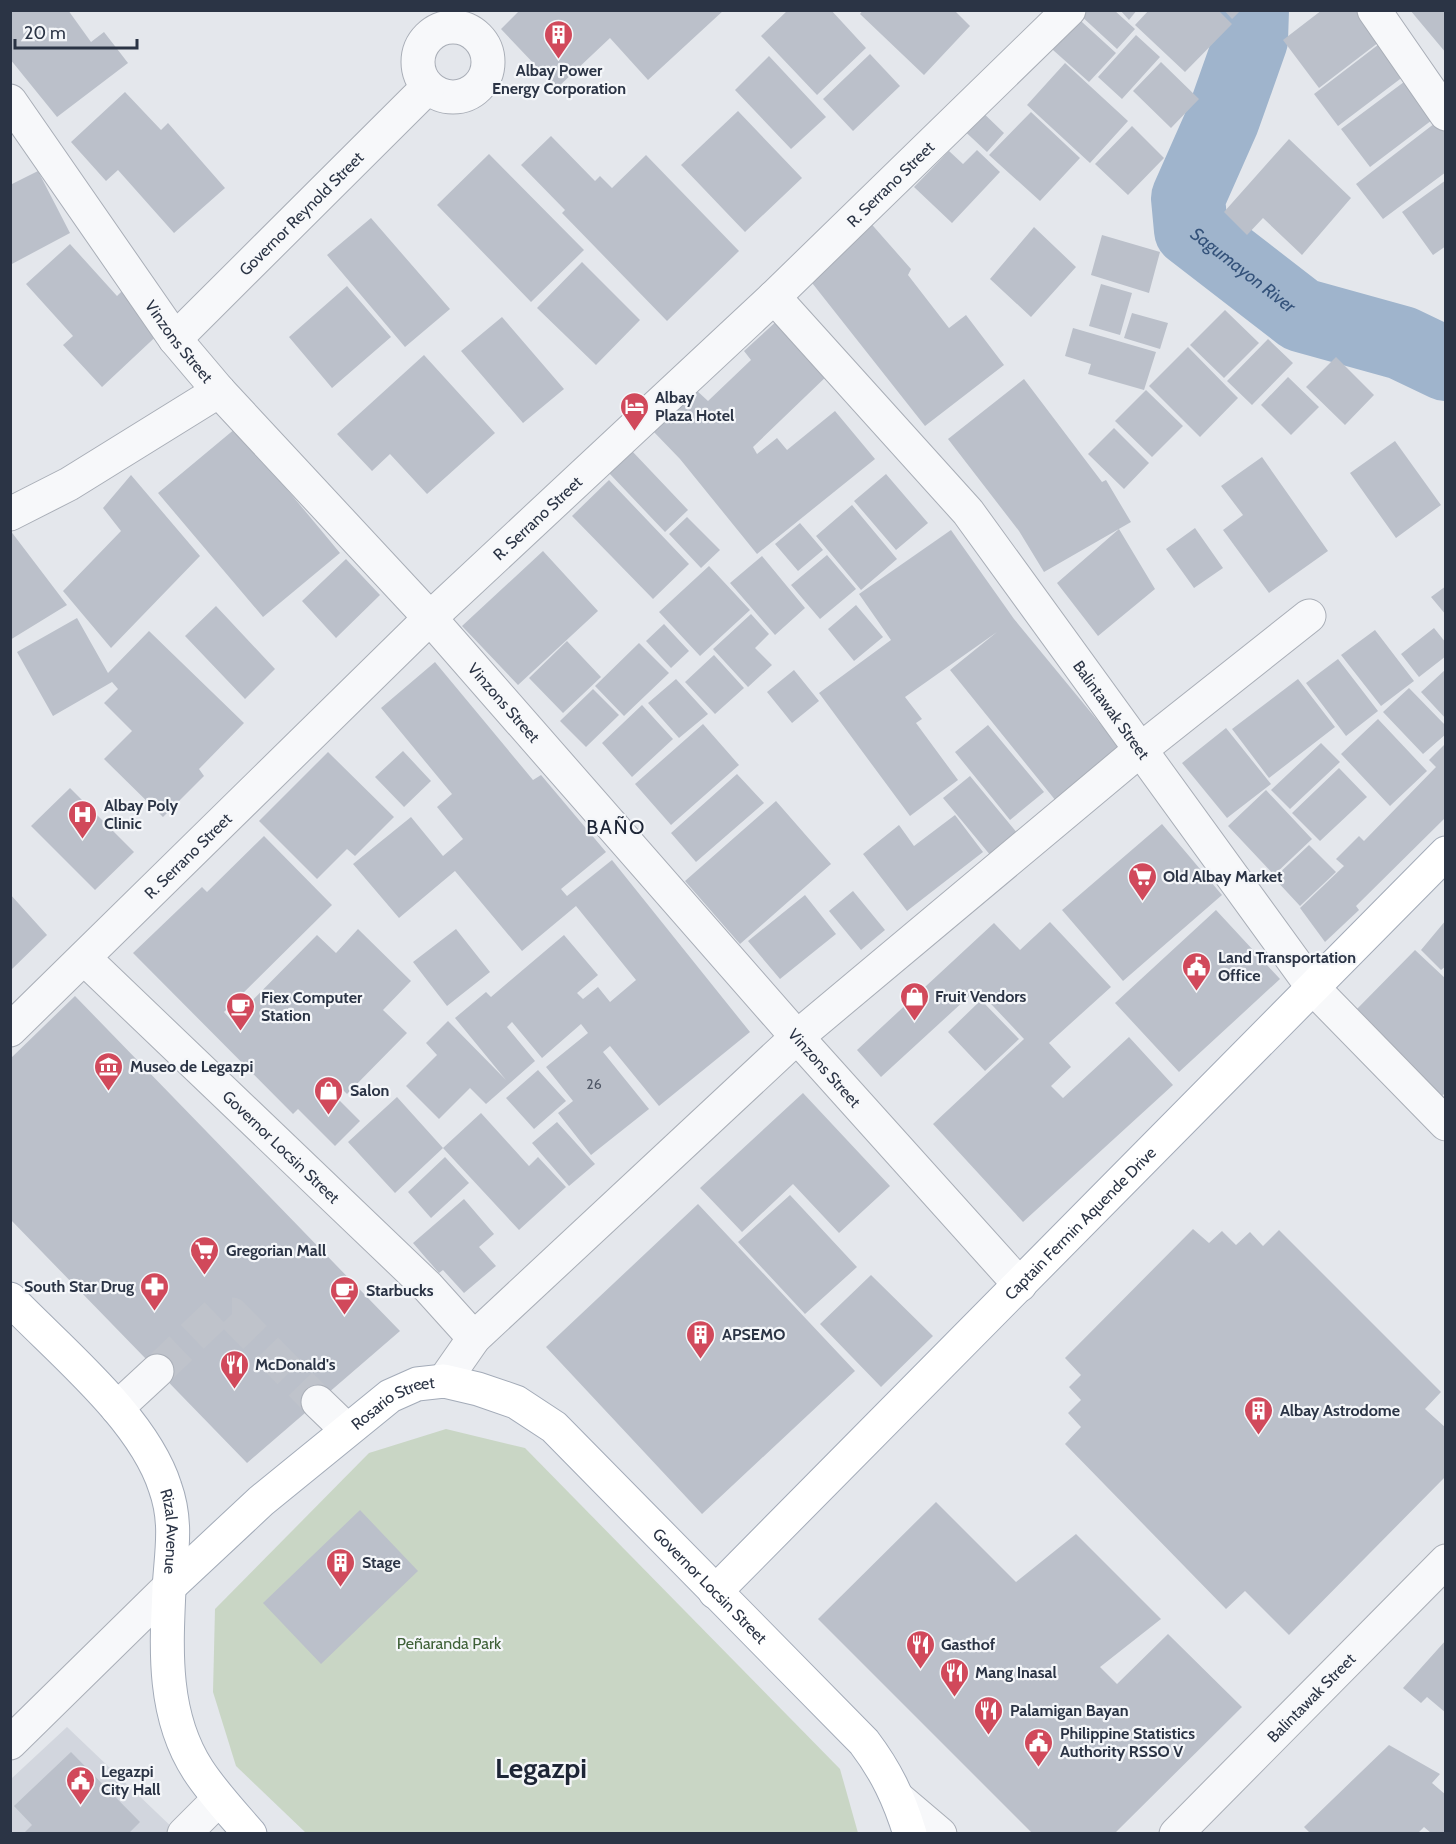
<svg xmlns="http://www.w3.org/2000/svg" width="1456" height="1844" font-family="Cabin,sans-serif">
<rect width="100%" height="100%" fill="#e4e7ec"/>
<path fill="#d2d6de" d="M67 1727 178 1833 11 1834V1779Z"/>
<path fill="#c9d6c5" d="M446 1429 525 1448 840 1769 858 1833H306L236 1766 213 1692 215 1609 369 1453Z"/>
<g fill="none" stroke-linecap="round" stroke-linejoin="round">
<path stroke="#9fb4cc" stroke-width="74" id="s1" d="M1252 10 1251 40 1223 119 1188 198 1191 230 1301 315 1402 343 1446 364"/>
</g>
<path fill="#bbc0ca" d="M10 10H68L91 42 104 32 128 63 57 117 10 59Z
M520 10H724L648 80 610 38 557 88 501 29Z
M788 10H831L866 48 817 95 761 36Z
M863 10H954L970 26 924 75 860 14Z
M1082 10H1114L1135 29 1117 49 1079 14Z
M1120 10H1137L1129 20Z
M1149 10H1218L1232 24 1185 72 1135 25Z
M1224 10H1241L1232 19Z
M1322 10H1362L1383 39 1319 88 1283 40Z
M1410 10H1446V53Z
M1071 12 1116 53 1089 82 1044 42Z
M1136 35 1160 57 1122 99 1098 77Z
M1387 38 1412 70 1338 126 1314 94Z
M870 54 900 86 853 131 823 99Z
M769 56 826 117 791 149 735 90Z
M1161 62 1199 99 1171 128 1133 91Z
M1065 63 1128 121 1090 163 1027 105Z
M1412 76 1440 114 1370 167 1341 129Z
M125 92 161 130 168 123 225 188 174 233 118 170 106 181 71 142Z
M975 105 1004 133 987 152 957 124Z
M738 111 802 178 745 232 681 165Z
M1031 112 1080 158 1040 201 989 155Z
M1439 120 1446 129V172L1383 219 1356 184Z
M1132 126 1164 158 1128 195 1095 164Z
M551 136 595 181 600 176 612 188 646 155 739 251 667 321 562 213 565 210 521 165Z
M1289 139 1351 198 1302 255 1263 218 1247 235 1224 212Z
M977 150 1000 172 952 223 914 187 949 151 963 164Z
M489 154 584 250 531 302 437 205Z
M38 171 70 233 10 265V185Z
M1446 180V246L1433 255 1402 212Z
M371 218 450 309 405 347 327 255Z
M867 219 911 269 908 275 949 328 966 315 1004 365 925 426 805 274Z
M1034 227 1076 267 1031 317 990 279Z
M1102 235 1160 252 1149 293 1091 275Z
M70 244 117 296 126 287 165 328 102 387 63 345 73 336 26 284Z
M582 262 640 320 596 365 537 308Z
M1101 284 1132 293 1120 335 1089 326Z
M347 286 391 337 332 388 289 337Z
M1225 310 1259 343 1224 378 1190 345Z
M1132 313 1168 323 1160 349 1124 338Z
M502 317 564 389 523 423 461 351Z
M780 318 831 372 753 447 757 454 777 438 787 450 835 411 875 459 757 554 680 459 652 430 695 389 708 401 751 360 744 351Z
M1073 328 1156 352 1144 390 1088 374 1091 364 1065 356Z
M1268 339 1293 363 1252 405 1227 381Z
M1188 347 1238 398 1200 437 1149 386Z
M424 355 495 433 427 494 390 454 372 471 337 434Z
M1336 357 1374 395 1345 425 1306 387Z
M1288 377 1319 407 1291 435 1261 405Z
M1024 379 1102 482 1106 480 1131 522 1044 572 1019 531 948 439Z
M1146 390 1183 426 1152 457 1115 421Z
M236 428 340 553 263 617 158 493Z
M1114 428 1149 463 1124 489 1088 454Z
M1395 441 1441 505 1396 538 1350 473Z
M632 451 688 510 665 532 609 473Z
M1262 457 1328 551 1269 593 1223 530 1243 515 1221 486Z
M886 474 928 523 896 550 854 501Z
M131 475 200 556 111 648 63 591 121 531 103 508Z
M609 480 689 564 653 599 572 516Z
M852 505 897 559 861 590 816 536Z
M687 517 720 550 701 568 669 534Z
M800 523 823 550 798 571 775 544Z
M1195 528 1223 568 1194 588 1166 549Z
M1119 529 1155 589 1098 636 1057 583Z
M10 530 67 605 10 640Z
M951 530 1014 619 1121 749 1056 801 950 670 997 632 905 697 922 719 916 723 958 780 910 816 819 693 891 640 859 594Z
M543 551 598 611 518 685 462 626Z
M827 555 856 589 820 619 791 585Z
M762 556 805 608 775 635 730 583Z
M346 559 380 595 336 638 302 601Z
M709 566 750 610 700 656 659 612Z
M1446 586V615L1431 597Z
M856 605 883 637 854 661 828 629Z
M216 606 275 669 245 699 185 636Z
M751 614 769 634 755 648 772 665 748 687 713 649Z
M77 618 108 673 149 631 244 723 199 769 204 776 163 817 104 759 132 731 104 703 118 689 112 682 53 716 17 652Z
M664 624 689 651 671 668 646 641Z
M1434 628 1446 643V656L1419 677 1401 654Z
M1375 630 1414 681 1381 706 1341 655Z
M567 641 601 677 563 713 529 678Z
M639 643 669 673 624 716 595 686Z
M714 655 744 688 715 714 685 682Z
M1338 659 1378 711 1346 736 1306 683Z
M435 662 533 780 541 775 606 852 561 889 567 896 612 860 750 1032 659 1106 610 1046 603 1052 649 1109 591 1155 558 1113 573 1101 546 1067 588 1033 581 1024 542 1058 512 1022 507 1027 535 1061 486 1104 470 1088 439 1119 406 1086 437 1055 426 1043 448 1021 506 1080 455 1018 486 992 491 997 564 935 598 975 577 993 583 999 598 987 610 1002 636 980 576 906 522 951 455 871 399 918 353 864 411 817 443 856 463 839 437 807 452 794 381 708Z
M1446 669V719L1421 692Z
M794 670 819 701 792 723 767 692Z
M676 679 708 714 679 738 648 703Z
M1298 679 1335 727 1269 778 1232 729Z
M1409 688 1446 726V734L1423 754 1383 712Z
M593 689 619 715 586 747 560 721Z
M642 705 673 739 632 777 602 743Z
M1378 719 1427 771 1390 806 1341 754Z
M703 724 739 765 671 825 635 784Z
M988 725 1044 792 1010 820 955 752Z
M1226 728 1271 784 1227 818 1182 763Z
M1321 743 1340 762 1290 809 1271 790Z
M1446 743V817L1356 906 1359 910 1325 942 1300 908 1344 866 1336 859 1359 836 1364 841 1436 767 1429 760Z
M403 751 431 781 404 807 375 777Z
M328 752 394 817 355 856 347 849 317 879 259 821Z
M1339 768 1367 797 1320 841 1292 813Z
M737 774 764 803 696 862 671 833Z
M970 776 1018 834 991 856 943 798Z
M70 788 134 852 95 890 31 826Z
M1266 790 1312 839 1274 875 1228 826Z
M776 801 831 864 740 944 685 881Z
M955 815 983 852 907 911 863 854 899 825 914 846Z
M1162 824 1222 895 1123 981 1062 910Z
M264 836 332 905 224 1012 232 1021 317 935 336 953 358 929 411 981 383 1010 407 1033 347 1094 330 1077 323 1084 360 1121 335 1146 298 1109 293 1114 133 953 202 887 207 892Z
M1309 845 1336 872 1300 906 1274 878Z
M853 891 885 930 861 950 829 911Z
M10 894 47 935 10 971Z
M805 895 836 934 780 979 748 941Z
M1216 910 1280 979 1179 1072 1115 1003Z
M1446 920V966L1441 970 1421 950Z
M1050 922 1111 987 1049 1043 1071 1067 1051 1086 1063 1098 1129 1037 1173 1085 1023 1222 933 1124 1024 1039 977 989 881 1077 857 1050 994 923 1020 950Z
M456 929 490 972 447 1006 413 962Z
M1415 950 1446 979V1092L1441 1097 1354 1012Z
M75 996 400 1331 247 1463 10 1219V1059Z
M981 1000 1019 1039 985 1071 948 1032Z
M538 1070 566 1101 534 1129 506 1098Z
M803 1093 890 1186 839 1233 793 1184 742 1232 700 1188Z
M397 1097 443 1148 395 1193 348 1142Z
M481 1113 529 1166 538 1157 566 1187 519 1230 443 1148Z
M557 1122 595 1164 569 1186 532 1143Z
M445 1157 469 1183 431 1218 408 1192Z
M790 1195 857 1267 805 1314 738 1242Z
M464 1199 494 1234 479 1247 496 1266 464 1293 443 1270 439 1273 413 1243Z
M698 1204 855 1371 702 1514 546 1347Z
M1193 1229 1209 1243 1222 1231 1236 1245 1250 1232 1263 1246 1279 1230 1441 1392 1425 1409 1446 1428V1476L1289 1635 1245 1591 1226 1609 1065 1444 1081 1427 1068 1413 1081 1400 1069 1387 1081 1375 1065 1358Z
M871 1275 933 1336 881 1387 820 1324Z
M936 1502 1016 1582 1076 1534 1161 1619 1100 1667 1117 1684 1168 1634 1242 1707 1115 1833H1032L818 1619Z
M360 1510 418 1571 321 1664 263 1603Z
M1446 1640V1713L1427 1697 1421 1703 1403 1688Z
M1389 1745 1440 1774 1432 1783 1446 1795V1833H1431L1424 1827 1418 1833H1310L1304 1827Z
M71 1752 140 1822 129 1833H24L32 1825 14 1806Z"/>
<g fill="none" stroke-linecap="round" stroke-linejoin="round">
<path stroke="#bfc3cb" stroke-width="33" stroke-dasharray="33 16" stroke-linecap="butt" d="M157 1371 216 1314H232L318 1402"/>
<defs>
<g id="minor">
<path d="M1374 10 1446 114"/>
<circle cx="453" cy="62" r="35"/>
<path id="s2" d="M10 101 175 339 219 391 430 618 797 1037 1020 1285"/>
<path id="s3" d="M774 297 968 512 1314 989 1446 1124"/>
<path id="s4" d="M175 339 428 87"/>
<path d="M10 514 69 484 219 391"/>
<path id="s5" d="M84 958 428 1287 474 1338"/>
<path id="s6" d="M10 1030 430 618 774 297 1069 10"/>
<path d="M444 1381 474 1338 797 1037 1140 750 1309 616"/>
<path d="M318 1402 347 1430"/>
<path d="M117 1408 157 1371"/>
<path d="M10 1743 169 1587"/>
<path d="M900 1800 940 1834"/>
<path d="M184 1834 219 1799"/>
<path id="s7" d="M1176 1834 1446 1561"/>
</g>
<g id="major">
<path id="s8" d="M10 1299C60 1351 143 1418 165 1487 178 1523 171 1553 169 1590 166 1652 163 1716 198 1770 213 1793 232 1813 250 1834"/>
<path id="s9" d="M169 1587 261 1501 390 1396 417 1384 444 1381 478 1389 516 1402 554 1427 864 1742C886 1771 899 1798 910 1834"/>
<path id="s10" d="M715 1592 1446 853"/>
</g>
</defs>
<use href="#minor" stroke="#a9aeb7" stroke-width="35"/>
<use href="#major" stroke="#a3abb8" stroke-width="35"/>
<use href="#minor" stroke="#f7f8fa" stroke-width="33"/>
<use href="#major" stroke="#fff" stroke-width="33"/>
</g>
<defs>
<symbol id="building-pin" viewBox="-11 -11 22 30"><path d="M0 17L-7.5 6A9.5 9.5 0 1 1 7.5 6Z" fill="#d1495b" stroke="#f4f6f9"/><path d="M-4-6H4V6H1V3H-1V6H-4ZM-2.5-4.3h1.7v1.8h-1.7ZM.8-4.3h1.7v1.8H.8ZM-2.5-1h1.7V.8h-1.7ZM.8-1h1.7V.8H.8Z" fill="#fff"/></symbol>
<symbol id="hotel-pin" viewBox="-11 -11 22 30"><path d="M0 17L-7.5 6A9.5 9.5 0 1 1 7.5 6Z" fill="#d1495b" stroke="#f4f6f9"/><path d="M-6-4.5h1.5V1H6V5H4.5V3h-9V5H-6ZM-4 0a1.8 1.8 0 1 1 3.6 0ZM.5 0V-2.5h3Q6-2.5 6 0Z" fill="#fff"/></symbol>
<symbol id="hospital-pin" viewBox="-11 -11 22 30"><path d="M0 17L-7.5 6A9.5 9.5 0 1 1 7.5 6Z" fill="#d1495b" stroke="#f4f6f9"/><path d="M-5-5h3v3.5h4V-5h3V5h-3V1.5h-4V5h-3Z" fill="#fff"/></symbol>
<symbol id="supermarket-pin" viewBox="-11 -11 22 30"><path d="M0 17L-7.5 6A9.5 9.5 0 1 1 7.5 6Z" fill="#d1495b" stroke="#f4f6f9"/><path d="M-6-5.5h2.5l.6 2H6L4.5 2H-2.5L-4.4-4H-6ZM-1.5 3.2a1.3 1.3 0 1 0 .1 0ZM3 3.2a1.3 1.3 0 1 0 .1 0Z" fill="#fff"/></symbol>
<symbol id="civic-pin" viewBox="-11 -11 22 30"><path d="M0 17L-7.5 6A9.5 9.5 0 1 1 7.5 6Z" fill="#d1495b" stroke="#f4f6f9"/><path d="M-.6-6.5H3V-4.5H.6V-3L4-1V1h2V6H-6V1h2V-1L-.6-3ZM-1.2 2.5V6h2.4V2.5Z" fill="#fff"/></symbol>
<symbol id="shop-pin" viewBox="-11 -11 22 30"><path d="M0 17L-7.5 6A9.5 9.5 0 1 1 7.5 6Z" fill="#d1495b" stroke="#f4f6f9"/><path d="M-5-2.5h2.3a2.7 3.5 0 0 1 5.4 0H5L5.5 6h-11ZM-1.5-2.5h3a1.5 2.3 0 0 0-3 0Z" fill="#fff"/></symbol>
<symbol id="cafe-pin" viewBox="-11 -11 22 30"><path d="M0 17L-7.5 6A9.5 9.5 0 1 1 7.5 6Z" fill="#d1495b" stroke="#f4f6f9"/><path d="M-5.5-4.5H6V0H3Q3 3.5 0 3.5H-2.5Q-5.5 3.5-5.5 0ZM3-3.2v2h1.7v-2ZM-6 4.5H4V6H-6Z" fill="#fff"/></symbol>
<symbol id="museum-pin" viewBox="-11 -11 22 30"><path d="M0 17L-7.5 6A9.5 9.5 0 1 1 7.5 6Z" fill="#d1495b" stroke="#f4f6f9"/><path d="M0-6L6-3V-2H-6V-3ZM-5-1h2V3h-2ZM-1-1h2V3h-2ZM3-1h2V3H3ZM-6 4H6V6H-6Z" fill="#fff"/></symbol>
<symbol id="pharmacy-pin" viewBox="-11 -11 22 30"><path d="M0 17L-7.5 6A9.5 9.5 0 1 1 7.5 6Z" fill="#d1495b" stroke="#f4f6f9"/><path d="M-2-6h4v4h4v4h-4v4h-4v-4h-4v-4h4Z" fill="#fff"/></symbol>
<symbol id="restaurant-pin" viewBox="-11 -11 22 30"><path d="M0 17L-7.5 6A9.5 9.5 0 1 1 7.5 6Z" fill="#d1495b" stroke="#f4f6f9"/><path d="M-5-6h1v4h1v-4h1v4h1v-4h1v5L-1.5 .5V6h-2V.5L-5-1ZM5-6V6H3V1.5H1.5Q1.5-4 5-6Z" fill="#fff"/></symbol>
</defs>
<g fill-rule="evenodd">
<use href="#building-pin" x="542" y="18" width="33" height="45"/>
<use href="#hotel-pin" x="618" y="390" width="33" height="45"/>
<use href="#hospital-pin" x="66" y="798" width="33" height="45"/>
<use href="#supermarket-pin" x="1126" y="860" width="33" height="45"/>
<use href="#civic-pin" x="1180" y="950" width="33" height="45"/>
<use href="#shop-pin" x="898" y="980" width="33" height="45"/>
<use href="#cafe-pin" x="224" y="990" width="33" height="45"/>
<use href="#museum-pin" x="92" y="1050" width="33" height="45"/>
<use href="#shop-pin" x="312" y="1074" width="33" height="45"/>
<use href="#supermarket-pin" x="188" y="1234" width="33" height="45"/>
<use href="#pharmacy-pin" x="138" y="1270" width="33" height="45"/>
<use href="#cafe-pin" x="328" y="1274" width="33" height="45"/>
<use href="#building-pin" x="684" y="1318" width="33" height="45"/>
<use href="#restaurant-pin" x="218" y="1348" width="33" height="45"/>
<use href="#building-pin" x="1242" y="1394" width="33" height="45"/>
<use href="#building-pin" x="324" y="1546" width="33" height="45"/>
<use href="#restaurant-pin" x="904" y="1628" width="33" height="45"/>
<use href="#restaurant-pin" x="938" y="1656" width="33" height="45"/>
<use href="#restaurant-pin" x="972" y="1694" width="33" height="45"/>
<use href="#civic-pin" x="1022" y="1726" width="33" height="45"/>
<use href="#civic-pin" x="64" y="1764" width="33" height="45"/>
</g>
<g text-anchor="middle" stroke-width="4.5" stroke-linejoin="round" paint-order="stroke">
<g font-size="14" fill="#4f5766">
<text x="594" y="1089">26</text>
</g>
<g font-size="16" font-weight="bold" fill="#2b3445" stroke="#f4f6f9" text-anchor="start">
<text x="559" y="76" text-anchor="middle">Albay Power<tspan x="559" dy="18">Energy Corporation</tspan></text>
<text x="655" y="403">Albay<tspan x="655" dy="18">Plaza Hotel</tspan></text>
<text x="104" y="811">Albay Poly<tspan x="104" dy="18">Clinic</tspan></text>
<text x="1163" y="882">Old Albay Market</text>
<text x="1218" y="963">Land Transportation<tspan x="1218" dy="18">Office</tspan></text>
<text x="935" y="1002">Fruit Vendors</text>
<text x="261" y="1003">Fiex Computer<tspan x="261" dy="18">Station</tspan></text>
<text x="130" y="1072">Museo de Legazpi</text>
<text x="350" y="1096">Salon</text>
<text x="226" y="1256">Gregorian Mall</text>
<text x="134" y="1292" text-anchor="end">South Star Drug</text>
<text x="366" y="1296">Starbucks</text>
<text x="722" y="1340">APSEMO</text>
<text x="255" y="1370">McDonald's</text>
<text x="1280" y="1416">Albay Astrodome</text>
<text x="362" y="1568">Stage</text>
<text x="941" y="1650">Gasthof</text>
<text x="975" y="1678">Mang Inasal</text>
<text x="1010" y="1716">Palamigan Bayan</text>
<text x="1060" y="1739">Philippine Statistics<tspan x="1060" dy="18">Authority RSSO V</tspan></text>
<text x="101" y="1777">Legazpi<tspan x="101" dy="18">City Hall</tspan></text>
</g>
<g font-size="16" fill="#2b3445" stroke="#f4f6f9">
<text dy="6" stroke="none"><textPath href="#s6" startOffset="1221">R. Serrano Street</textPath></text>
<text dy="6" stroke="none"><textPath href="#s4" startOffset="178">Governor Reynold Street</textPath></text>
<text dy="6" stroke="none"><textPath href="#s2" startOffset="294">Vinzons Street</textPath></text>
<text dy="6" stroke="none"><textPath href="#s6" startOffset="735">R. Serrano Street</textPath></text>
<text dy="6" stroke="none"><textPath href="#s2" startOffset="780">Vinzons Street</textPath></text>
<text dy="6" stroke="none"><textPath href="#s3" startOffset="534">Balintawak Street</textPath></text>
<text dy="6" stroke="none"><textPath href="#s6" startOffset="249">R. Serrano Street</textPath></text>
<text dy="6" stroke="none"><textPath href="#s2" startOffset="1266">Vinzons Street</textPath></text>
<text dy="6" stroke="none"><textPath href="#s5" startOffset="273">Governor Locsin Street</textPath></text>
<text dy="6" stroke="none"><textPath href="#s10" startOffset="519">Captain Fermin Aquende Drive</textPath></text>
<text dy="6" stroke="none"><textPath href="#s9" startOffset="292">Rosario Street</textPath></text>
<text dy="6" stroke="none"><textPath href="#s8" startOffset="291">Rizal Avenue</textPath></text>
<text dy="6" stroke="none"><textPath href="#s9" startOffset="692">Governor Locsin Street</textPath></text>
<text dy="6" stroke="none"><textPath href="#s7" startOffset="192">Balintawak Street</textPath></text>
</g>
<g font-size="16" fill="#3f6138" stroke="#f4f6f9">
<text x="449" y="1649">Peñaranda Park</text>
</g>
<g font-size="18" font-style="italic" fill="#34527a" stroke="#f4f6f9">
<text dy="6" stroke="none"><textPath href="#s1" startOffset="298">Sagumayon River</textPath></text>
</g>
<g font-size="20" letter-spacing="1.5" fill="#1d2536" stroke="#f4f6f9">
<text x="616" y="834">BAÑO</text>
</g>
<g font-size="28" font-weight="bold" fill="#1d2536" stroke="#f4f6f9">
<text x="541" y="1778">Legazpi</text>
</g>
</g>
<rect width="1456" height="1844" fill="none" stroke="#2b3445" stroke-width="24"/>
<path d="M15 39v9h122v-9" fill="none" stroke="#2b3445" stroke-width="3"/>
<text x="24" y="39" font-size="18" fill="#2b3445" stroke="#f4f6f9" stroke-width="4.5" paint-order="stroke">20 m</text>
</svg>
